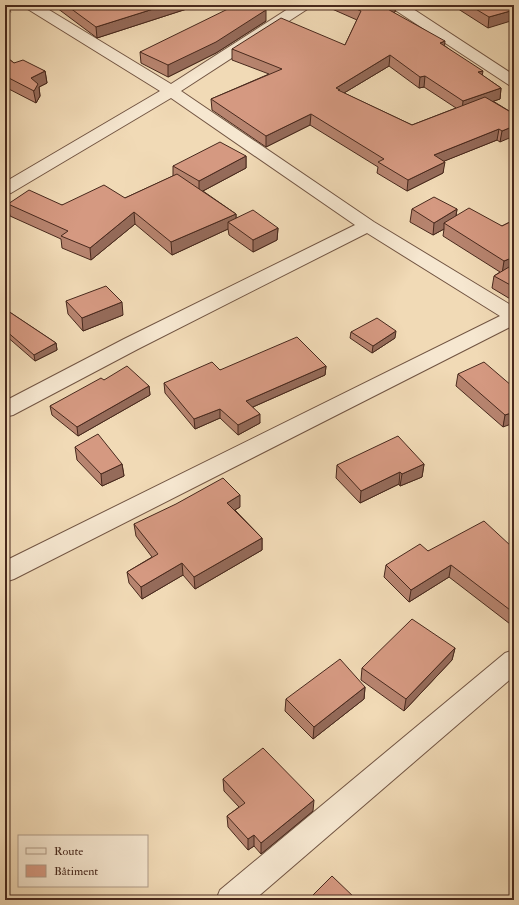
<svg xmlns="http://www.w3.org/2000/svg" width="519" height="905" font-family="'IM FELL Double Pica',serif">
<rect width="100%" height="100%" fill="#f1dab6"/>
<filter id="stains"><feTurbulence type="fractalNoise" baseFrequency=".005" numOctaves="4"/><feColorMatrix values="0 0 0 0 .2 0 0 0 0 .09 0 0 0 0 .02 0 0 0 .5 -.17"/></filter>
<radialGradient id="worn" r=".72"><stop offset=".6" stop-color="#630" stop-opacity="0"/><stop offset="1" stop-color="#630" stop-opacity=".3"/></radialGradient>
<g fill="none" stroke-linecap="round" stroke-linejoin="round">
<defs>
<path id="minor" d="M24 5H41L171 84 294 5H311L309 8 181 91 374 222 514 307V325L14 579 5 582V561L500 316 367 233 138 349 13 415 5 417V401L124 339 355 225 171 98 11 193 5 194V182L160 91 26 8Z
M390 5H407L514 75V87L509 85 392 8Z
M514 650V676L254 900H216L220 890 505 653Z"/>
</defs>
<use href="#minor" stroke="#725543" stroke-width="2"/>
<path stroke="#48291d" stroke-width="2" stroke-dasharray="0.5 1.5" stroke-linecap="butt" d="M5 14 12 11"/>
<use href="#minor" fill="#f6e7d0" fill-rule="evenodd"/>
</g>
<path fill="#b7846f" stroke="#48291d" fill-rule="evenodd" d="M53 5H199L97 38Z
M323 5H396L395 12 394 13 445 46 482 75 501 88 500 99 493 101 514 114 500 142 497 140 444 161 443 173 407 191 377 173 378 167 310 125 266 147 212 110 211 99 269 74 232 60V49L345 45 357 20ZM389 66 419 88 424 87 456 108 412 125 344 93Z
M452 5H510L488 28Z
M266 21 216 53 168 77 141 63 140 52Z
M5 56 14 63 45 71 47 83 39 87 40 96 36 103 5 87Z
M246 156V168L203 191 236 214V218L278 228 277 240 253 252 229 235 228 229 172 255 135 224 91 260 62 248 61 239 10 216 8 204 62 205 125 198 173 176V166Z
M412 209H457L456 216 502 226 514 220V299L512 300 492 288 494 276 500 272 443 236 444 229 433 235 410 222Z
M66 301 123 315 83 331 68 314Z
M5 309 56 343 57 350 35 361 5 335Z
M351 332 395 338 372 353 350 338Z
M326 366 325 375 253 407 260 423 238 435 220 418 195 429 165 393 164 383 220 370Z
M458 374 512 386 503 427 456 386Z
M104 380 149 386 150 395 78 436 52 415 50 406Z
M75 447 122 464 124 476 102 486 77 460Z
M424 464 422 477 400 486 399 484 360 503 336 478 337 465Z
M240 507 235 510 262 538V550L195 589 183 575 142 599 129 583 127 572 152 557 136 536 134 524Z
M514 545V627L449 577 409 602 384 577 386 565 428 551 511 546Z
M455 648 452 660 404 711 361 680 362 668Z
M365 687 364 699 313 739 285 711 286 699Z
M223 779 313 811 261 854 254 846 248 850 228 827 227 816 239 807 224 791Z"/>
<path fill="#956b5a" stroke="#48291d" d="M166 5H199L97 38 96 27Z
M389 5H396L395 12 383 18 384 7Z
M266 10V21L216 53 168 77V65Z
M514 10V20L488 28 489 17Z
M445 41 444 52 440 43Z
M390 55 389 66 339 96 336 88Z
M45 71 47 83 39 87 40 96 36 103 31 78Z
M483 71 481 82 478 72Z
M425 76 424 87 419 88 420 77Z
M501 88 500 99 462 112 463 101Z
M311 114 310 125 266 147V136Z
M514 126V136L500 142 502 131Z
M499 129 497 140 432 166 434 155Z
M246 156V168L199 193V181Z
M445 162 443 173 407 191 408 180Z
M457 209 455 222 444 223V229L433 235 434 223Z
M134 212 135 224 91 260 90 248Z
M236 214V226L228 222V229L172 255 171 242Z
M278 228 277 240 253 252V240Z
M514 257V268L502 274 504 261Z
M514 289V299L512 300Z
M122 302 123 315 83 331 82 318Z
M396 331 395 338 372 353 373 346Z
M56 343 57 350 35 361 34 355Z
M326 366 325 375 246 410V401Z
M149 386 150 395 78 436 77 427Z
M220 409V418L195 429 194 419Z
M514 412V423L503 427 505 415Z
M260 414V423L238 435V425Z
M122 464 124 476 102 486 101 474Z
M424 464 422 477 400 486 402 474Z
M400 472 399 484 360 503 361 491Z
M240 495V507L228 514 227 503Z
M262 538V550L195 589 194 577Z
M182 563 183 575 142 599 141 587Z
M451 565 449 577 409 602 411 590Z
M455 648 452 660 404 711 406 699Z
M365 687 364 699 313 739 314 727Z
M314 800 313 811 261 854V843Z
M254 835V846L248 850V839Z"/>
<path fill="#d59981" stroke="#48291d" d="M66 5H166L96 27Z
M236 5H254L266 10 216 42 168 65 140 52Z
M347 5H389L384 7 445 41 440 43 483 71 478 72 501 88 463 101 425 76 420 77 390 55 336 88 340 90H338L412 125 485 97 514 114V126L502 131 499 129 434 155 445 162 408 180 378 162 384 159 311 114 266 136 211 99 282 69 232 49 281 18 345 45 361 11Z
M469 5H510L514 7V10L489 17Z
M5 56 14 63 23 60 45 71 31 78 38 84 34 91 5 76Z
M220 142 246 156 199 181 173 166Z
M177 174 236 214 171 242 134 212 90 248 61 236 68 231 8 204 29 190 62 205 104 185 125 198Z
M434 197 457 209 434 223 412 209Z
M469 208 502 226 514 220V257L504 261 444 223Z
M253 210 278 228 253 240 228 222Z
M514 264V287L494 276Z
M106 286 122 302 82 318 66 301Z
M5 309 56 343 34 355 5 330Z
M377 318 396 331 373 346 351 332Z
M297 337 326 366 246 401 260 414 238 425 220 409 194 419 164 383 212 362 220 370Z
M484 362 512 386 514 385V412L505 415 458 374Z
M127 366 149 386 77 427 50 406 101 378 104 380Z
M98 434 122 464 101 474 75 447Z
M398 436 424 464 402 474 400 472 361 491 337 465Z
M223 478 240 495 227 503 262 538 194 577 182 563 141 587 127 572 158 554 134 524 176 504Z
M484 521 511 546 514 545V613L451 565 411 590 386 565 420 544 428 551Z
M412 619 455 648 406 699 362 668Z
M340 659 365 687 314 727 286 699Z
M263 748 314 800 261 843 254 835 248 839 227 816 245 803 223 779Z
M332 876 357 900H308Z"/>
<rect width="519" height="905" fill="none" stroke="#f1dab6" stroke-width="20"/>
<rect x="6" y="6" width="507" height="893" fill="none" stroke="#48291d" stroke-width="2"/>
<rect x="10" y="10" width="499" height="885" fill="none" stroke="#48291d"/>
<rect x="18" y="835" width="130" height="52" fill="#f6e7d0" stroke="#b09b88"/>
<rect x="26" y="848" width="20" height="6" fill="#f6e7d0" stroke="#b09b88"/>
<text x="54" y="855" font-size="12" fill="#48291d">Route</text>
<rect x="26" y="865" width="20" height="12" fill="#d59981" stroke="#b09b88"/>
<text x="54" y="875" font-size="12" fill="#48291d">Bâtiment</text>
<rect width="100%" height="100%" filter="url(#stains)"/>
<rect width="100%" height="100%" fill="url(#worn)"/>
</svg>
